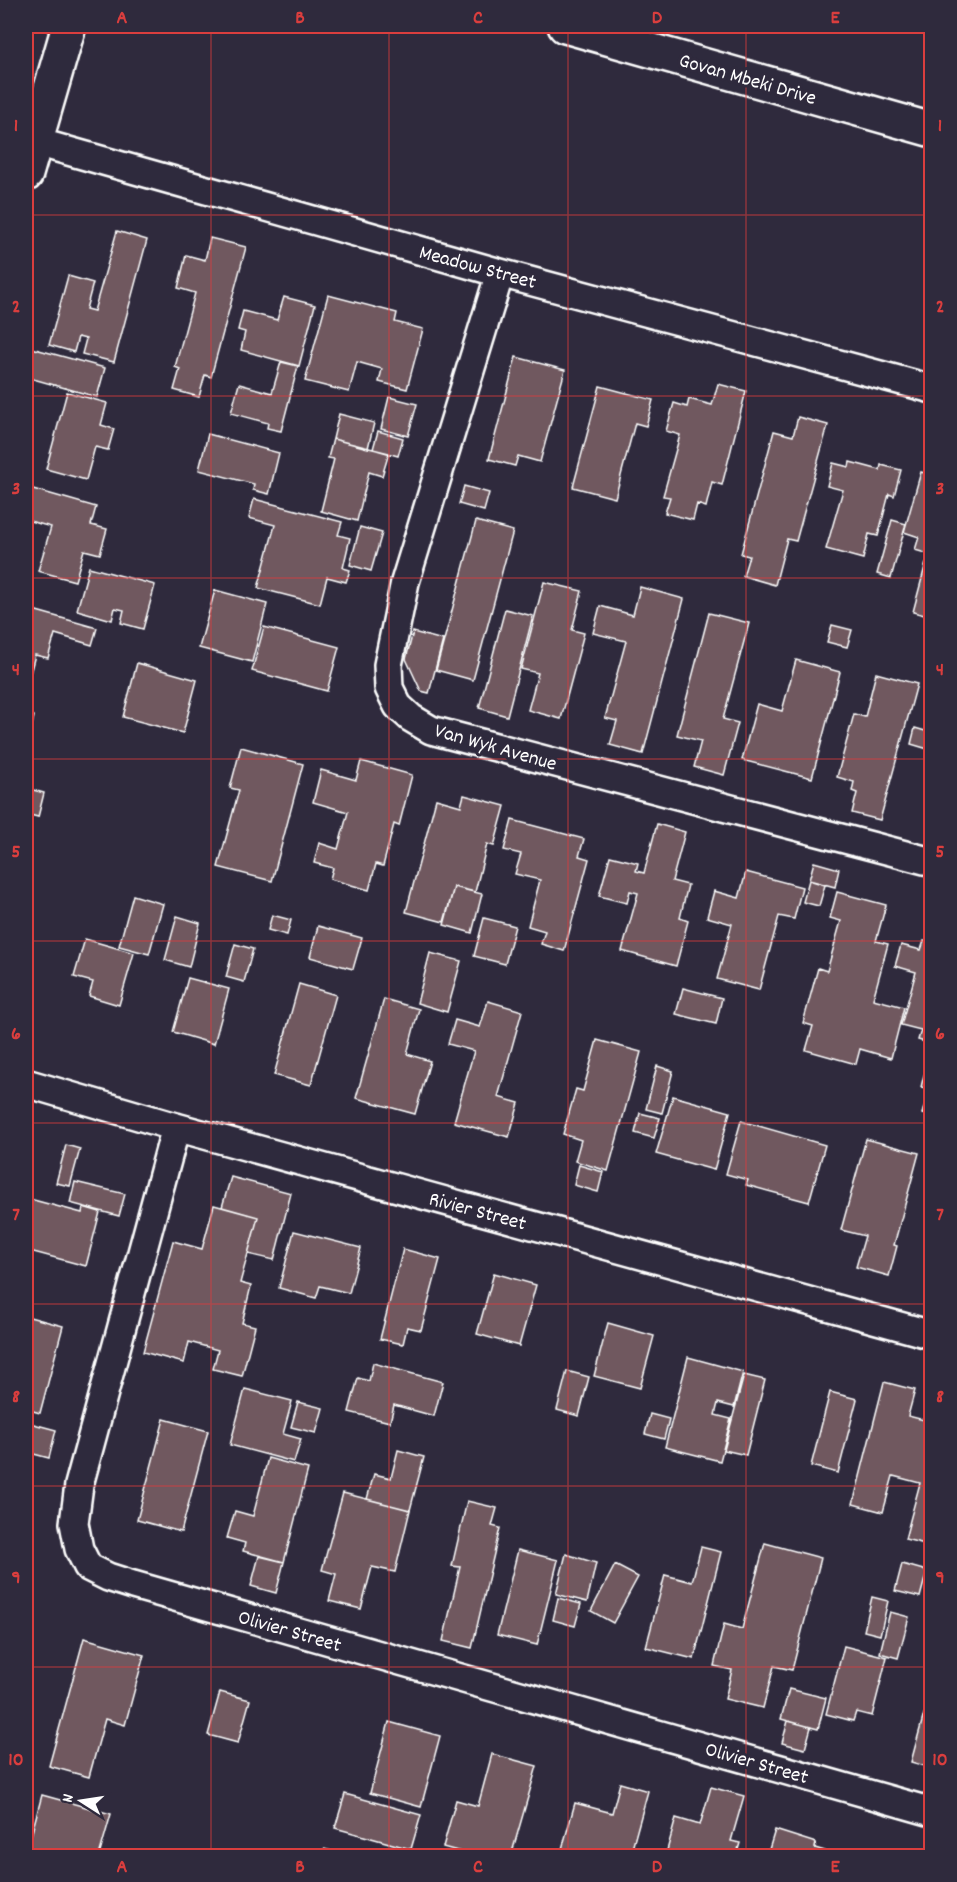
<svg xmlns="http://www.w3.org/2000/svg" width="957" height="1882" font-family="Dekko,sans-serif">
<rect width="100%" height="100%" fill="#2f2a3d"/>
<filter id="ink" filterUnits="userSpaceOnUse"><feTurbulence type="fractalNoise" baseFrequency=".0167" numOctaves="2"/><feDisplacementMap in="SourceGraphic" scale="12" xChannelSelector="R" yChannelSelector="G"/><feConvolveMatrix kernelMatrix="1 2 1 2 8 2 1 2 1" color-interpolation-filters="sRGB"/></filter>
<g filter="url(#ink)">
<path fill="#6f585f" stroke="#fff" stroke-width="1.5" d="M117 231 147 240 114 362 82 354 86 339 78 337 74 352 49 345 68 276 93 283 86 309 94 311Z
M210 238 246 247 211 377 205 375 199 397 174 390 180 369 175 367 195 293 178 288 186 255 205 260Z
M328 295 397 313 395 322 423 329 407 389 379 382 382 369 357 362 349 392 305 381Z
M284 297 315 305 299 366 241 350 245 332 238 330 243 311 277 320Z
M28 347 105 368 97 397 26 377V356Z
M516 357 565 370 540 462 518 456 515 466 489 459Z
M281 362 298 366 281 431 267 428 268 423 231 413 239 384 272 393Z
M718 384 746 391 722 485 712 482 706 507 697 504 693 520 665 513 670 497 663 496 680 435 666 431 674 403 687 407 689 399 712 405Z
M600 386 653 400 646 426 635 423 615 498 573 487Z
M67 392 107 403 101 425 114 429 108 450 95 447 86 480 46 469Z
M389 397 417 404 408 436 381 429Z
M339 414 374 423 368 448 333 439Z
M798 417 828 425 796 541 787 539 775 585 743 576 749 556 741 554 774 431 793 436Z
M378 431 403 438 398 456 373 449Z
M208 434 279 453 269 494 253 490 254 484 199 470Z
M333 439 389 453 382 476 369 472 357 521 321 511 334 459 328 458Z
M850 462 880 470 881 465 901 470 894 496 889 494 878 536 869 534 863 559 826 549 843 490 827 486 833 463 849 467Z
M921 472 932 475V555L915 550 919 537 904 532Z
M464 486 489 493 484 511 459 504Z
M26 487 96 507 91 525 107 529 100 554 84 550 75 581 38 571 51 527 26 520Z
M254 499 342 522 338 535 350 538 343 568 350 570 346 582 327 577 320 604 258 588 275 525 249 518Z
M892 520 906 524 891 578 877 574Z
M476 521 513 531 473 680 436 670Z
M360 527 382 533 371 571 350 565Z
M926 563 932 565V617L913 612Z
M89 567 155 585 143 629 121 623 124 610 115 608 112 620 77 610Z
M544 582 582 591 572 630 584 633 561 719 528 710 538 673 521 669Z
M640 587 684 599 643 754 610 745 617 721 605 718 626 641 593 633 600 606 633 615Z
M215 590 267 604 252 662 199 648Z
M26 608 97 628 92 645 55 634 48 658 35 655 27 685H26Z
M505 609 533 616 507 716 479 708Z
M709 613 749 623 723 719 738 723 724 775 694 767 701 741 677 735Z
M832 625 852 630 847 647 827 642Z
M264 627 339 647 327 691 252 671Z
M413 632 443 640 429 693 421 691 406 659Z
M796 660 840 672 812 778 742 760 757 704 782 711Z
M137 663 197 680 183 733 123 717Z
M876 673 917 684 880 820 852 813 857 793 852 791 854 782 837 777 854 714 865 717Z
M26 714 34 716 30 735 26 734Z
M915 728 932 733 928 749 911 744Z
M241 747 303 764 272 881 218 867 239 790 230 788Z
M361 761 412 775 399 826 394 824 383 866 376 864 369 890 330 879 333 868 314 863 319 843 338 849 348 812 313 802 321 770 356 780Z
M26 788 44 793 38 817 26 814Z
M464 795 505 806 494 846 487 844 475 892 454 887 444 922 406 912 436 799 461 806Z
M512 820 584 839 579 856 589 859 564 951 541 944 545 931 528 926 540 880 515 874 521 854 504 850Z
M657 824 685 832 672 881 688 885 680 918 688 921 676 966 622 951 638 893 630 891 627 903 599 896 610 856 638 863 636 871 644 873Z
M814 862 839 869 835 887 809 880Z
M746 872 802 887 794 919 779 916 759 990 717 979 732 924 707 917 714 891 739 898Z
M809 880 825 885 819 906 803 902Z
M454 887 482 894 472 933 444 925Z
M837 892 886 905 876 941 888 944 873 999 904 1007 891 1058 860 1049 856 1064 806 1050 813 1026 803 1023 818 968 827 971 841 921 830 918Z
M133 895 163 904 149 954 119 946Z
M272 915 291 920 287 935 268 930Z
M177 916 200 923 189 967 165 960Z
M484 918 515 926 505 964 474 956Z
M318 926 362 938 353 969 310 957Z
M26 929 33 931 26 957Z
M85 939 134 953 119 1005 89 996 93 982 74 977Z
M924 941 932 943V1044L918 1040 921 1030 901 1025 916 972 895 966 901 945 921 950Z
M235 944 253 949 244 982 226 977Z
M430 953 461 961 447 1012 417 1003Z
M188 978 229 989 214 1044 173 1032Z
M299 984 336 995 311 1085 274 1075Z
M683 988 722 998 716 1024 676 1014Z
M384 999 419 1009 407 1054 430 1061 415 1114 356 1098Z
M488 1001 522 1011 498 1097 519 1103 509 1137 454 1122 474 1051 448 1044 455 1020 480 1027Z
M597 1040 641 1052 608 1171 575 1161 581 1140 563 1134 576 1089 583 1091Z
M657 1066 673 1071 662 1113 646 1109Z
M924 1075 932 1077V1090L921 1087Z
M929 1091H932V1116L922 1114Z
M673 1096 730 1112 714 1170 656 1154Z
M640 1113 660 1118 654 1138 635 1133Z
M741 1121 825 1145 809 1202 746 1185 748 1180 726 1174Z
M866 1139 919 1153 894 1245 897 1246 889 1276 856 1267 865 1236 841 1230Z
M66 1145 80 1149 70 1186 56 1183Z
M579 1165 603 1172 598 1192 574 1185Z
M231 1177 291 1193 274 1260 248 1254 258 1217 222 1207Z
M75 1182 125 1194 119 1216 70 1203Z
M26 1198 82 1213 83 1207 100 1212 86 1266 26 1250Z
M214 1205 258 1217 240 1283 251 1286 242 1323 255 1326 242 1376 213 1369 218 1350 189 1342 184 1363 143 1352 173 1241 202 1249Z
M294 1231 361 1248 349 1293 320 1286 316 1298 279 1288Z
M403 1249 440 1259 421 1330 407 1327 403 1344 380 1339Z
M494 1273 536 1285 519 1346 477 1334Z
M26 1316 63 1326 40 1413 26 1409Z
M608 1323 654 1336 640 1388 594 1376Z
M688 1357 743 1372 734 1407 718 1403 715 1415 731 1419 720 1461 665 1447Z
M373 1363 443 1382 434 1416 394 1405 390 1422 349 1412 358 1378 369 1381Z
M567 1371 589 1377 579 1416 557 1410Z
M744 1375 765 1380 746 1455 724 1450Z
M884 1382 915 1390 908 1416 932 1422 930 1444 932 1445V1534L929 1545 905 1539 920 1483 893 1476 883 1512 853 1504Z
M245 1389 292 1401 283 1434 301 1439 294 1462 230 1445Z
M830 1392 857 1399 838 1473 811 1466Z
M298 1402 323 1408 316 1433 291 1427Z
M650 1414 669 1419 664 1439 645 1434Z
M164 1419 208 1431 181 1532 137 1520Z
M26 1422 56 1430 49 1458 26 1452Z
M398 1450 424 1457 410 1510 367 1499 374 1474 391 1478Z
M268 1458 308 1469 284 1562 243 1551 245 1543 227 1538 235 1511 253 1516Z
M343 1493 410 1510 395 1572 372 1567 361 1609 329 1601 336 1574 322 1570Z
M467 1501 497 1508 492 1526 500 1528 472 1648 443 1641 460 1567 452 1566Z
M765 1543 821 1558 792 1670 774 1666 763 1708 725 1699 732 1670 714 1666 724 1624 742 1629Z
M701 1547 721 1552 694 1659 646 1647 665 1575 692 1582Z
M518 1550 558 1560 537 1645 497 1635Z
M566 1554 596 1563 587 1602 556 1594Z
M259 1556 284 1562 276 1593 251 1586Z
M902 1564 927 1571 920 1597 895 1591Z
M615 1565 638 1577 613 1623 591 1611Z
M872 1597 888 1601 880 1635 864 1631Z
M558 1598 581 1604 575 1626 553 1620Z
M890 1612 909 1617 898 1658 880 1653Z
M84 1638 144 1655 125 1725 105 1719 89 1777 49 1766Z
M844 1646 887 1657 872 1716 856 1712 853 1721 826 1714Z
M789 1689 826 1698 818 1729 781 1719Z
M220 1692 250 1700 238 1743 208 1735Z
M924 1714 932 1716V1768L911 1762Z
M788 1721 811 1727 805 1749 782 1743Z
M389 1722 440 1736 421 1807 370 1793Z
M492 1754 537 1766 511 1856H464L465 1853 443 1847 456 1800 478 1806Z
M620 1783 648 1791 630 1856H560L575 1803 612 1813Z
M711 1787 744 1796 731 1841 740 1843 736 1856H675L666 1854 676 1818 700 1825Z
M345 1794 421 1815 411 1849 335 1828Z
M42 1795 111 1814 99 1856H64L28 1847Z
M775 1830 816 1843 815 1848 825 1851 823 1856H767Z
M26 1846 28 1847 64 1856H26Z
M324 1849 351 1856H322Z"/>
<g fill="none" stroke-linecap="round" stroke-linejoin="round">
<defs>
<path id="minor" d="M26 139 500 273 932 389
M500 273 405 582 388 665 389 688 398 706 411 718 431 730 932 862
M26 1083 176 1127 932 1335
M176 1127 79 1485 74 1523 79 1549 88 1567 108 1577 133 1585 932 1812"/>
<path id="tertiary" d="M26 174 69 26"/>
<path id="secondary" d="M565 26 932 130"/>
</defs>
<use href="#minor" stroke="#fff" stroke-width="32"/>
<use href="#tertiary" stroke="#fff" stroke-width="38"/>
<use href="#secondary" stroke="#fff" stroke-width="38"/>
<use href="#minor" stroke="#2f2a3d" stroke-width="27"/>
<use href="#tertiary" stroke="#2f2a3d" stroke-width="33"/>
<use href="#secondary" stroke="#2f2a3d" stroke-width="33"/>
</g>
</g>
<path fill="none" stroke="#da3e3e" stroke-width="1.5" stroke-opacity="0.55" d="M211 26V1856M389 26V1856M568 26V1856M746 26V1856M26 215H932M26 396H932M26 578H932M26 759H932M26 941H932M26 1123H932M26 1304H932M26 1486H932M26 1667H932"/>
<g text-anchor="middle" stroke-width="6" stroke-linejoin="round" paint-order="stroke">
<g font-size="21" fill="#fff" stroke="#2f2a3d">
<text transform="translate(748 78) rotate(16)" y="7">Govan Mbeki Drive</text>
<text transform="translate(478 266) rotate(15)" y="7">Meadow Street</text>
<text transform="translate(496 746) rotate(16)" y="7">Van Wyk Avenue</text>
<text transform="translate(478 1210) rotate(15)" y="7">Rivier Street</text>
<text transform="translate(290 1630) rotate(16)" y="7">Olivier Street</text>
<text transform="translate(757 1762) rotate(16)" y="7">Olivier Street</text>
</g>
</g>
<rect width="957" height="1882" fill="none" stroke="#2f2a3d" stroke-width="66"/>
<g transform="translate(81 1801) rotate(282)" stroke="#2f2a3d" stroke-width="4.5" paint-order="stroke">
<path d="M0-4.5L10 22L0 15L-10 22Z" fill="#ffffff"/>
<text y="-9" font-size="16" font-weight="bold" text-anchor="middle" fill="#ffffff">N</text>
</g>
<rect x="33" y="33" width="891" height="1816" fill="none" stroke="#da3e3e" stroke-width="2"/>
<g font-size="20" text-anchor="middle" font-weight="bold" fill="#da3e3e">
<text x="122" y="23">A</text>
<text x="300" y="23">B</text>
<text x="478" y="23">C</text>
<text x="657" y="23">D</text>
<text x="835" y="23">E</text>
<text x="16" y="131">1</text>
<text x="940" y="131">1</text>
<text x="16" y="312">2</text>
<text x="940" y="312">2</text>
<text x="16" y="494">3</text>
<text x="940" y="494">3</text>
<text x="16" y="675">4</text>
<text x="940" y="675">4</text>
<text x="16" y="857">5</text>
<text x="940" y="857">5</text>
<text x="16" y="1039">6</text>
<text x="940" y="1039">6</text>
<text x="16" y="1220">7</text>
<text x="940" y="1220">7</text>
<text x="16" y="1402">8</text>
<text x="940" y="1402">8</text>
<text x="16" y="1583">9</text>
<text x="940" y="1583">9</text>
<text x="16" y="1765">10</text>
<text x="940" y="1765">10</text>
<text x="122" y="1872">A</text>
<text x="300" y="1872">B</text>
<text x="478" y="1872">C</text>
<text x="657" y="1872">D</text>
<text x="835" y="1872">E</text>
</g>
</svg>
